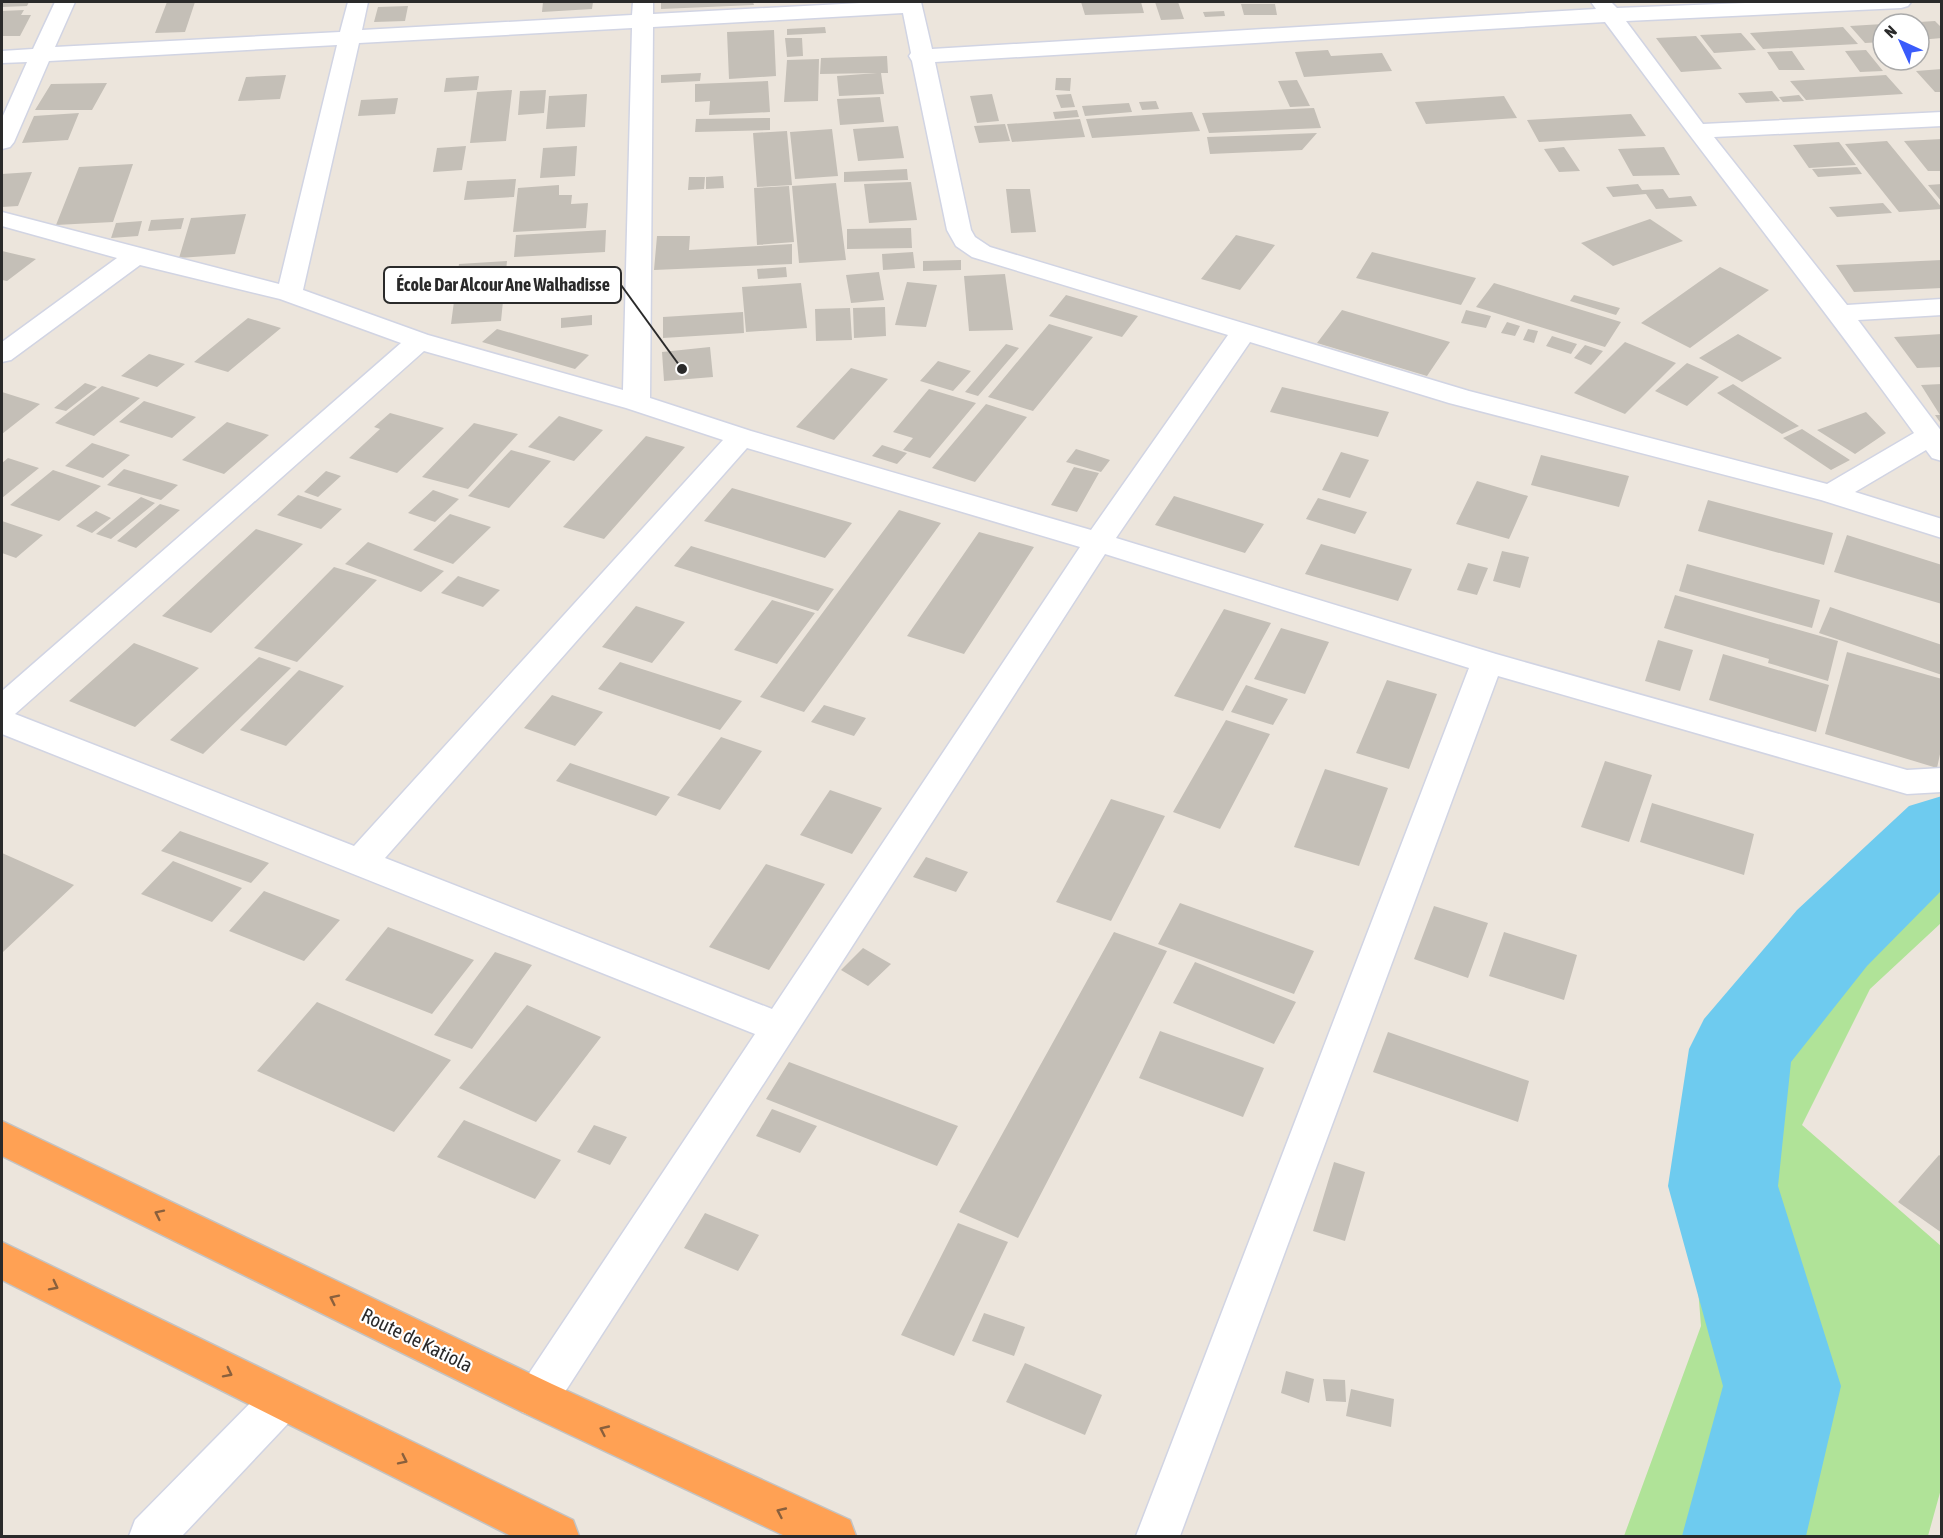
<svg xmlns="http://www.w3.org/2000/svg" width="1943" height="1538" font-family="'Asap Condensed',sans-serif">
<rect width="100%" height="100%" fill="#ece5dc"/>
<path fill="#b0e398" d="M1941 815V923L1870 989 1802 1125 1941 1246V1489L1928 1536H1624L1701 1326 1688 1163 1767 954Z"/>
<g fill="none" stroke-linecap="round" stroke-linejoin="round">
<path fill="#6ecbef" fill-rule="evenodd" d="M1942 796V890L1867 966 1791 1062 1778 1186 1841 1386 1806 1536H1682L1723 1386 1668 1186 1689 1049 1704 1019 1797 910 1909 806Z"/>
</g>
<path fill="#c4bfb7" d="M2 2H29L27 6 2 7Z
M167 2H195L185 32 155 33Z
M543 2H593L592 9 542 12Z
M661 2H753L754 5 661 9Z
M1081 2H1141L1144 13 1085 15Z
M1155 2H1178L1184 19 1161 20Z
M1241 4H1275L1277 15H1244Z
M408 6 405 21 374 22 378 7Z
M24 10 21 15H31L20 36H2V11Z
M1224 11 1225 16 1205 17 1203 12Z
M1935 21 1942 28V38L1919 40V22Z
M1883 24V42L1865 43 1850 26Z
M825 27 826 33 787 35V29Z
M1843 27 1858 44 1763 49 1750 33Z
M774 30 776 76 729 79 727 32Z
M1741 33 1756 50 1714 53 1700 35Z
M1696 36 1722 69 1681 72 1656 38Z
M785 38H802L803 56 787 57Z
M1328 50 1331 56 1382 53 1392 71 1304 77 1295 52Z
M1866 50 1883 71 1860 72 1845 51Z
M1792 51 1805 70H1779L1767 52Z
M887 56 888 73H881L884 94 839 96 837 76 877 73 820 74 821 58Z
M819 59 818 101 784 102 787 60Z
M1942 69V92H1935L1916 71Z
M701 73 700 81 661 83V75Z
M286 75 280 99 238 101 246 77Z
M1886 75 1903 94 1806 100 1790 81Z
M479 76 477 90 444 92 446 78Z
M1056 78H1071L1070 91 1055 90Z
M1297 80 1310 106 1290 107 1278 81Z
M768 81 770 112 709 115 710 101 695 102V84Z
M107 83 92 110H35L51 84Z
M512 90 506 141 470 143 477 92Z
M546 90 544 113 518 115 520 91Z
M1772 91 1780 101 1746 103 1738 93Z
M587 94 585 127 546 129 549 96Z
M992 94 999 121 977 123 970 96Z
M1071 94 1075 107 1061 108 1056 95Z
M1799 95 1804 101 1783 102 1779 97Z
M1504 96 1517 118 1426 124 1415 102Z
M880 97 884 122 840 125 837 99Z
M398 98 395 114 358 116 361 100Z
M1156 101 1159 109 1142 110 1139 102Z
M1129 103 1132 112 1085 116 1082 106Z
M1314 108 1321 128 1209 133 1202 113Z
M1077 110 1079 117 1055 119 1053 112Z
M1192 112 1200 131 1092 138 1086 119Z
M79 113 68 140 22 143 34 116Z
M1631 114 1646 136 1539 142 1527 120Z
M770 118V130L695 132 696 119Z
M1080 119 1085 137 1012 142 1007 124Z
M1005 124 1010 141 979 143 974 126Z
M898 126 904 158 858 161 853 129Z
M832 129 838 176 795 179 790 132Z
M787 131 792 185 757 187 753 133Z
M1317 133 1302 150 1210 154 1207 137Z
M1942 139V171H1928L1904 141Z
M1887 141 1942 208V209L1899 212 1845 144Z
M1839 142 1856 165 1809 168 1793 145Z
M466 146 462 170 433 172 437 148Z
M577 146 575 176 540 178 543 148Z
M1564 147 1580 171 1559 172 1544 149Z
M1664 147 1680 175 1633 176 1618 149Z
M133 164 113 222 56 225 79 167Z
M1857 167 1862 174 1818 177 1812 169Z
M907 169 908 180 844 182V172Z
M32 172 18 206 2 207V174Z
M723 176 724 188 706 189V177Z
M689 177H705L704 189 688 190Z
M516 179 514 197 464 200 467 181Z
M911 182 917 220 869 223 864 184Z
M836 183 846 260 799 263 792 186Z
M1638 184 1642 190 1663 189 1669 198 1691 196 1697 206 1656 209 1646 194 1613 197 1606 187Z
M1942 184V202L1928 185Z
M559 185V195H572L571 204 588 203 586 228 513 232 518 188Z
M789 186 794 242 757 245 754 188Z
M1006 189H1030L1036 232 1011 233Z
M1883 203 1892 213 1837 217 1829 207Z
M246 214 235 254 179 258 191 218Z
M184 218 181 229 148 231 151 220Z
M1650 219 1683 241 1613 266 1581 243Z
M142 221 138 236 111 238 116 223Z
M911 228 912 248 847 249V229Z
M606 230 605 252 514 257 516 235Z
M1236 235 1275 245 1240 290 1201 279Z
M657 236H690L689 250 792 244V264L654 270Z
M2 251 36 259 7 281 2 280Z
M913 252 915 268 883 270 882 254Z
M1372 252 1476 278 1461 305 1356 278Z
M961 260V270L923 271V261Z
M1942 260V288L1854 292 1836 265Z
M507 261 501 321 451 324 459 264Z
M444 266 440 290 431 291 430 301 397 303 399 295 390 296 395 269Z
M786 267 787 277 758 279 757 269Z
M1720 267 1769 290 1690 348 1641 323Z
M879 272 884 300 851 303 846 275Z
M1005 274 1013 330 969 331 964 276Z
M907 282 937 285 926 327 895 325Z
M801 283 807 328 746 332 742 287Z
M1494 283 1621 322 1605 347 1476 307Z
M1066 295 1138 316 1122 337 1049 316Z
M1574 295 1620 308 1616 315 1570 301Z
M885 307 886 336 854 338 853 308Z
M850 308 852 340 816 341 815 309Z
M1342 310 1450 342 1427 376 1317 343Z
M1466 310 1491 316 1486 328 1461 323Z
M743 312 744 333 663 338V317Z
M592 315V325L561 328V318Z
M248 318 281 328 228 372 194 362Z
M1507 322 1520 326 1515 336 1501 333Z
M1049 324 1093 337 1033 411 988 397Z
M497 329 589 355 575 369 482 342Z
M1528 329 1538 331 1534 343 1523 340Z
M1738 334 1782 358 1742 382 1699 358Z
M1942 334V367L1917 368 1894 337Z
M1552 336 1577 344 1571 354 1546 346Z
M1625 342 1676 363 1625 414 1574 393Z
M1006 344 1019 348 978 396 965 392Z
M1585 345 1603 351 1591 365 1574 358Z
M710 347 713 377 664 381 662 352Z
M149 354 185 364 157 387 121 376Z
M938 361 971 371 953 391 920 381Z
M1687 363 1719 377 1687 406 1655 391Z
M851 368 888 379 834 440 796 427Z
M85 383 97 387 66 411 54 408Z
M1733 384 1799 426 1782 434 1717 393Z
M1942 384V425L1935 415H1940L1921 385Z
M102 386 140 398 94 436 55 423Z
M1282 387 1389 412 1378 437 1270 412Z
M929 389 976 403 930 458 903 450 913 438 893 432Z
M2 392 40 404 2 434Z
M144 401 196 417 172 438 119 422Z
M986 404 1027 417 975 482 932 468Z
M1866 412 1886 433 1855 454 1817 430Z
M390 413 444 428 397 473 349 458 380 429 374 427Z
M559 416 603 430 574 461 528 447Z
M227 422 269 435 224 474 182 460Z
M474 423 518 434 468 489 422 477Z
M1802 429 1850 460 1831 470 1783 438Z
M646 436 685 447 604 539 563 527Z
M92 443 130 455 103 478 65 466Z
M882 445 907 453 897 464 872 456Z
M1076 449 1095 455 1110 460 1101 472 1066 462Z
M511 450 551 461 509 508 468 496Z
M1341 452 1369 460 1350 498 1322 490Z
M1541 455 1629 476 1619 507 1531 485Z
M8 458 39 468 2 498V463Z
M1074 467 1099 473 1077 512 1051 505Z
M124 469 178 485 161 500 107 485Z
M53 470 101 486 59 521 10 505Z
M326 471 341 476 318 497 304 492Z
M1477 481 1528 496 1509 539 1456 524Z
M732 488 852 523 825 558 704 521Z
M433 490 459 499 435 522 408 513Z
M298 495 342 509 321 529 277 515Z
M1174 496 1264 524 1245 553 1155 525Z
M141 497 155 503 111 539 96 534Z
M1318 498 1367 512 1355 534 1306 519Z
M1708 500 1833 533 1824 565 1698 531Z
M160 504 180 510 136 548 117 541Z
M899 510 941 523 804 712 760 697Z
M96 511 111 518 92 533 76 526Z
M450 514 491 527 453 564 413 550Z
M2 521 43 535 16 558 2 553Z
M256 529 303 544 211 633 162 616Z
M979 532 1034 547 964 654 907 636Z
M1847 535 1942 565V604L1834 572Z
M368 542 444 571 421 592 345 564Z
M1321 544 1412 569 1398 601 1305 574Z
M691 546 834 589 818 611 674 566Z
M1502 551 1529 557 1520 588 1493 581Z
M1468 563 1488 568 1477 595 1457 590Z
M1687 564 1820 600 1812 628 1679 591Z
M334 567 377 580 297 662 254 648Z
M458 576 500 590 483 607 441 593Z
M1675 595 1838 641 1828 681 1768 663 1769 659 1664 628Z
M772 600 815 613 777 664 734 650Z
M636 606 685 622 652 663 602 647Z
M1830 607 1942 645V675L1819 633Z
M1224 609 1271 623 1223 711 1174 696Z
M1281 628 1329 642 1305 694 1254 679Z
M1658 640 1693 650 1680 691 1645 681Z
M134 643 199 668 135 727 69 701Z
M1847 652 1942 679V745L1937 768 1825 734Z
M1723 654 1829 685 1816 732 1709 700Z
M259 657 291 668 203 754 170 740Z
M620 662 742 701 720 730 598 689Z
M299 670 344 686 286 746 240 730Z
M1387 680 1437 694 1409 769 1356 753Z
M1246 685 1288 699 1273 725 1231 712Z
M552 695 603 712 575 746 524 728Z
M824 705 866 718 854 736 811 722Z
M1226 720 1270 734 1220 829 1173 812Z
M721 737 762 751 720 810 677 795Z
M1605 761 1652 775 1629 842 1581 827Z
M570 763 670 797 656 816 556 781Z
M1325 769 1388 788 1359 866 1294 847Z
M830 790 882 808 852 854 800 835Z
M1111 799 1165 816 1111 921 1056 902Z
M1652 803 1754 834 1744 875 1640 842Z
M180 831 269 863 251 883 161 851Z
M2 853 74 885 3 952 2 951Z
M926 857 968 872 956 892 913 877Z
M173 861 242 888 212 922 141 894Z
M766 864 825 884 769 970 709 947Z
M264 891 340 920 304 961 229 931Z
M1180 903 1314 951 1294 994 1158 944Z
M1434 906 1488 923 1468 978 1414 959Z
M388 927 474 960 432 1014 345 980Z
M1114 932 1167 951 1018 1238 959 1212Z
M1504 932 1577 955 1564 1000 1489 976Z
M863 948 891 964 868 986 841 970Z
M495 952 532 965 472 1049 434 1035Z
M1195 962 1296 1002 1274 1044 1173 1003Z
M317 1002 451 1060 394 1132 257 1071Z
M527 1005 601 1037 536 1122 459 1088Z
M1160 1031 1264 1068 1243 1117 1139 1078Z
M1388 1032 1529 1081 1518 1122 1373 1072Z
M789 1062 958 1126 937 1166 766 1099Z
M772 1109 817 1126 800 1153 756 1136Z
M464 1120 561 1160 535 1199 437 1157Z
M594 1125 627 1137 610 1165 577 1152Z
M1939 1155 1942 1157V1233L1898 1202Z
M1334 1162 1365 1172 1345 1241 1313 1231Z
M705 1213 759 1235 738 1271 684 1248Z
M958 1223 1008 1242 954 1356 901 1335Z
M984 1313 1025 1327 1014 1356 972 1341Z
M1025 1363 1102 1395 1085 1435 1006 1402Z
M1286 1371 1314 1379 1309 1403 1281 1393Z
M1323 1379 1345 1380 1346 1402 1326 1401Z
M1351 1389 1394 1399 1391 1427 1346 1416Z"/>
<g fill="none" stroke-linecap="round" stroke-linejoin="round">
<defs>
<path id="street" d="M55 2H75L55 47 340 32 348 2H368L362 30 632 15 633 2H653V14L879 2H921L932 49 1596 9 1591 2H1611L1617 8 1771 2H1911L1908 6 1901 8 1626 21 1703 124 1942 112V126L1714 137 1847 305 1942 299V315L1858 320 1942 432V461L1932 458 1926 450 1855 492 1942 519V538L1821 500 1449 403 1250 342 1116 538 1496 654 1907 770 1942 768V792L1907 794 1498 676 1180 1536H1136L1469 668 1105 554 552 1412 537 1418 522 1412 516 1398 522 1384 755 1034 2 734V691L401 343 280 299 140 265 11 360 2 362V342L117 258 2 226V212L279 284 337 45 49 61 14 142 10 147 2 149V118L27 62 2 63V51L33 49ZM903 13 911 53 909 56 912 61 947 230 956 246 972 257 1228 335 1091 530 751 431 650 398 653 27ZM1605 22C1707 160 1813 294 1914 433L1827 484 1469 391 990 247 975 237 971 230 935 62ZM632 28 623 390 428 335 303 290 359 43ZM424 351 626 408 723 440 354 846 15 714ZM747 448 1080 547 772 1009 385 858Z
M282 1380 297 1386 303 1400 297 1414 182 1536H129L135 1520 267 1386Z"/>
<path id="highway" d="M2 1121 552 1384 850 1520 856 1536H785L522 1412 2 1156Z
M2 1242 573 1520 579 1536H511L2 1280Z"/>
</defs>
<use href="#street" stroke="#d1d4e3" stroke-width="3"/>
<use href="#highway" stroke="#c3c3c3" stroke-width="3"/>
<use href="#street" fill="#fff" fill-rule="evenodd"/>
<use href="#highway" fill="#ffa154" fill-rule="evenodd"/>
</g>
<defs><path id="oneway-chevron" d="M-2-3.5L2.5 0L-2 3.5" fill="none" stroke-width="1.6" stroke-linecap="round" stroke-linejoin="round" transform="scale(1.5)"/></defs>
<g stroke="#8a603d">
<use href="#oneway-chevron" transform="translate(159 1214) rotate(-154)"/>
<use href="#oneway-chevron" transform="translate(54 1286) rotate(27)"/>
<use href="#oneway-chevron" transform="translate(334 1299) rotate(-154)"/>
<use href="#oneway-chevron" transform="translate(228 1373) rotate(27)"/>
<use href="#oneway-chevron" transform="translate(604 1430) rotate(-155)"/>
<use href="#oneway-chevron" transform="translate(403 1460) rotate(26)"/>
<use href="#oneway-chevron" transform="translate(781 1512) rotate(-155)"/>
</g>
<g text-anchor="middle" stroke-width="4.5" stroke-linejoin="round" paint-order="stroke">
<g font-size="20" fill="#2a2a2a" stroke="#fff">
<text transform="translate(417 1340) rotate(26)" y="7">Route de Katiola</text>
</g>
</g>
<path fill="none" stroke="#2a2a2a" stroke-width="2" d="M682 369L621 285"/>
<circle fill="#2a2a2a" stroke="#fff" stroke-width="2" cx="682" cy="369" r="6"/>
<rect fill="#fff" stroke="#2a2a2a" stroke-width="2" x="384" y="267" width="237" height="36" rx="6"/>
<g font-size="18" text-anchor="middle" font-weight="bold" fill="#2a2a2a">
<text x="503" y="291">École Dar Alcour Ane Walhadisse</text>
</g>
<rect width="1943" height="1538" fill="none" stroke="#2a2a2a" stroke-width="6"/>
<g transform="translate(1901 42) rotate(315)"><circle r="28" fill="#ffffff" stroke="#aaaaaa" stroke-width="1.5"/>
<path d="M0-4.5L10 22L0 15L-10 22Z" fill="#3a5bfb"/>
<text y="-9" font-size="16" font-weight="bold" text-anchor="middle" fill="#2a2a2a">N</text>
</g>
</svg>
